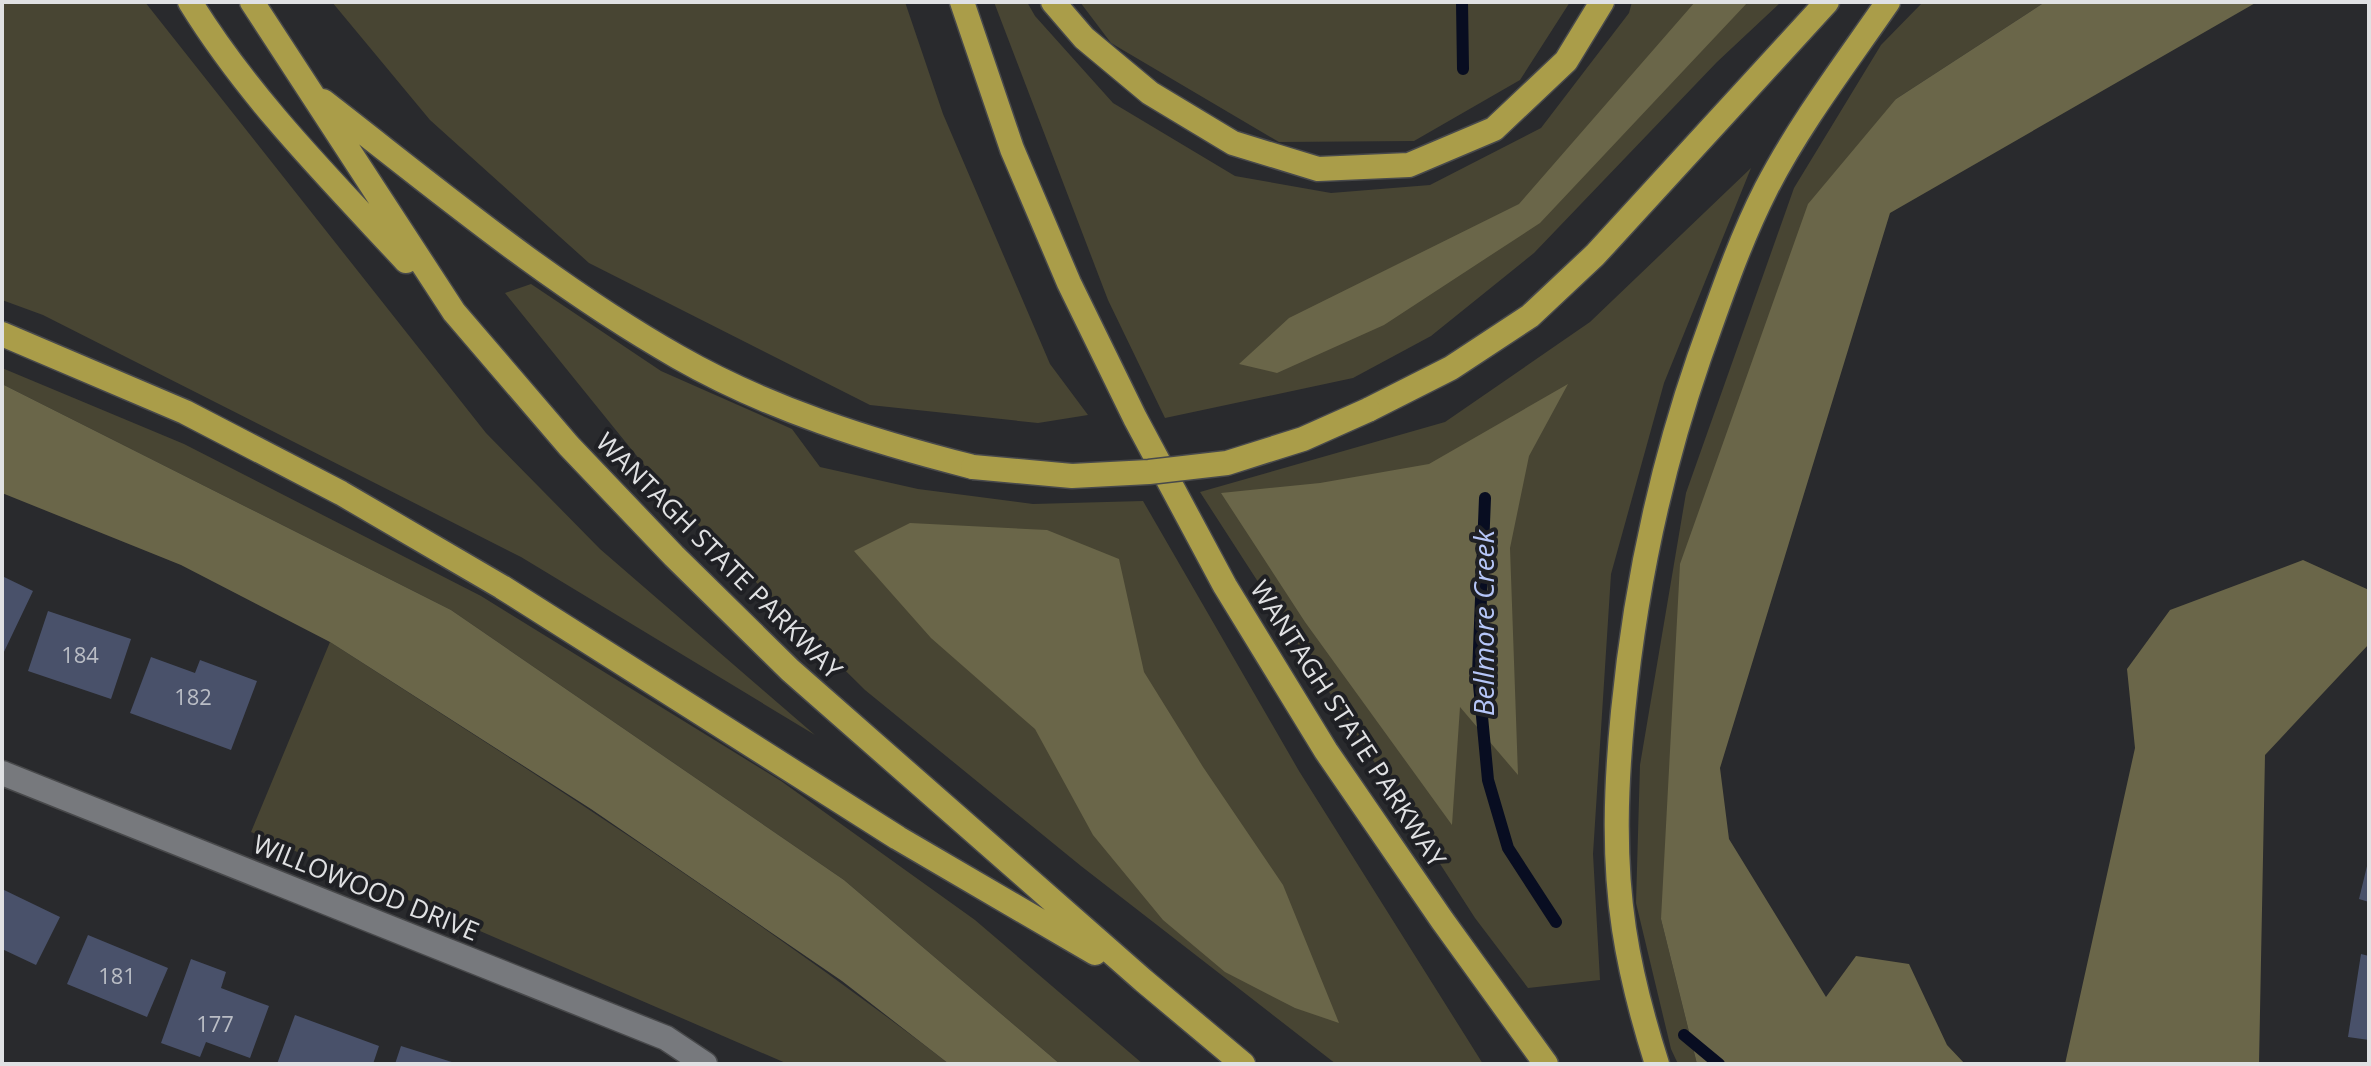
<svg xmlns="http://www.w3.org/2000/svg" width="2371" height="1066" font-family="'Open Sans',sans-serif">
<rect width="100%" height="100%" fill="#292a2d"/>
<path fill="#484533" d="M2 2H145L486 433 600 549 815 735 521 557 43 315 2 300Z
M332 2H905L943 114 1050 364 1088 415 1038 423 870 405 589 263 430 120Z
M994 2H1027L1035 16 1113 103 1235 176 1331 193 1430 185 1541 128 1629 13 1632 2H1781L1717 62 1534 253 1431 336 1353 378 1165 418 1108 300Z
M1080 2H1570L1520 80 1414 141 1279 142 1111 43Z
M1923 2H2045L1896 99 1661 919 1697 1064H1678L1671 1049 1636 903 1640 765 1686 493 1794 188 1881 45Z
M1751 168 1664 383 1611 574 1593 854 1600 980 1528 988 1475 918 1200 492 1445 422 1590 322Z
M531 284 661 371 792 429 820 467 918 489 1033 504 1143 501 1299 771 1483 1064H1336L1081 866 865 690 670 497 505 293Z
M2 368 184 444 481 596 781 781 975 920 1143 1064H1060L844 880 451 610 2 384Z
M330 642C540 777 751 911 949 1064H788L251 832Z"/>
<path fill="#6a6649" d="M1695 2H1748L1540 223 1384 325 1277 373 1239 364 1289 318 1519 204Z
M2045 2H2257L1890 213 1720 768 1729 839 1826 997 1856 956 1909 964 1947 1045 1965 1064H1697L1661 919 1680 564 1808 204 1896 99Z
M2 384 451 610 844 880 1060 1064H949L842 981 591 809 330 642 181 565 2 493Z
M1568 384 1529 456 1510 548 1518 775 1460 707 1452 825 1305 622 1221 493 1320 483 1429 464Z
M910 523 1047 530 1119 559 1144 672 1203 767 1283 885 1339 1023 1295 1008 1225 972 1163 920 1093 835 1035 729 931 638 854 551Z
M2303 560 2369 590V644L2265 755 2259 1064H2065L2135 748 2127 669 2170 610Z"/>
<g fill="none" stroke-linecap="round" stroke-linejoin="round">
<path stroke="#080d21" stroke-width="12" d="M1462 2 1463 69
M1485 498 1478 674 1488 780 1508 848 1556 922
M1684 1035 1719 1064"/>
</g>
<path fill="#49516a" d="M2 576 33 591 2 656Z
M48 611 131 639 111 699 28 671Z
M151 657 195 673 200 660 257 681 231 750 130 713Z
M2368 862H2369V902L2359 899Z
M2 889 60 917 36 965 2 949Z
M88 935 168 968 147 1017 67 984Z
M2361 954 2369 956V1040L2348 1037Z
M191 959 226 972 221 988 269 1006 250 1058 206 1042 200 1057 161 1043Z
M295 1015 379 1046 373 1064H277Z
M401 1046 455 1063V1064H395Z"/>
<g fill="none" stroke-linecap="round" stroke-linejoin="round">
<defs>
<path id="minor" d="M2 773 666 1038 705 1064"/>
<path id="highway" d="M190 2C249 98 330 179 406 261
M252 2 454 312 569 446 674 556 790 670 1144 981 1243 1064
M962 2 1012 149 1069 283 1135 418 1225 586 1326 751 1442 920 1546 1064
M1053 2 1084 38 1150 93 1233 143 1318 169 1409 165 1494 129 1566 61 1602 2
M323 101C438 190 550 284 678 357 769 409 871 441 973 467
M2 334 185 412 341 493 502 587 898 838 1095 953
M1368 410 1451 368 1530 316 1595 255 1827 2
M1657 1064C1643 1020 1631 975 1624 929 1613 857 1616 784 1623 712 1635 589 1659 474 1699 358 1719 302 1739 242 1766 189 1800 123 1846 63 1888 2"/>
</defs>
<use href="#minor" stroke="#48494b" stroke-width="27"/>
<use href="#highway" stroke="#48494b" stroke-width="27"/>
<use href="#minor" stroke="#77797d" stroke-width="24"/>
<use href="#highway" stroke="#aa9d49" stroke-width="24"/>
<defs>
<path id="highway-bridge" d="M973 467 1072 476 1149 472 1227 463 1303 439 1368 410"/>
</defs>
<use href="#highway-bridge" stroke="#48494b" stroke-width="27" stroke-linecap="butt"/>
<use href="#highway-bridge" stroke="#aa9d49" stroke-width="24"/>
</g>
<g text-anchor="middle" stroke-width="8" stroke-linejoin="round" paint-order="stroke">
<g font-size="22" fill="#babdc5">
<text x="80" y="663">184</text>
<text x="193" y="705">182</text>
<text x="117" y="984">181</text>
<text x="215" y="1032">177</text>
</g>
<g font-size="26" fill="#e0e1e3" stroke="#1f2024">
<text transform="translate(719 556) rotate(45)" y="9">WANTAGH STATE PARKWAY</text>
<text transform="translate(1348 724) rotate(57)" y="9">WANTAGH STATE PARKWAY</text>
<text transform="translate(366 888) rotate(22)" y="9">WILLOWOOD DRIVE</text>
</g>
<g font-size="28" font-style="italic" fill="#b6c6f8" stroke="#1f2024">
<text transform="translate(1484 623) rotate(-90)" y="10">Bellmore Creek</text>
</g>
</g>
<rect width="2371" height="1066" fill="none" stroke="#e0e1e3" stroke-width="8"/>
</svg>
